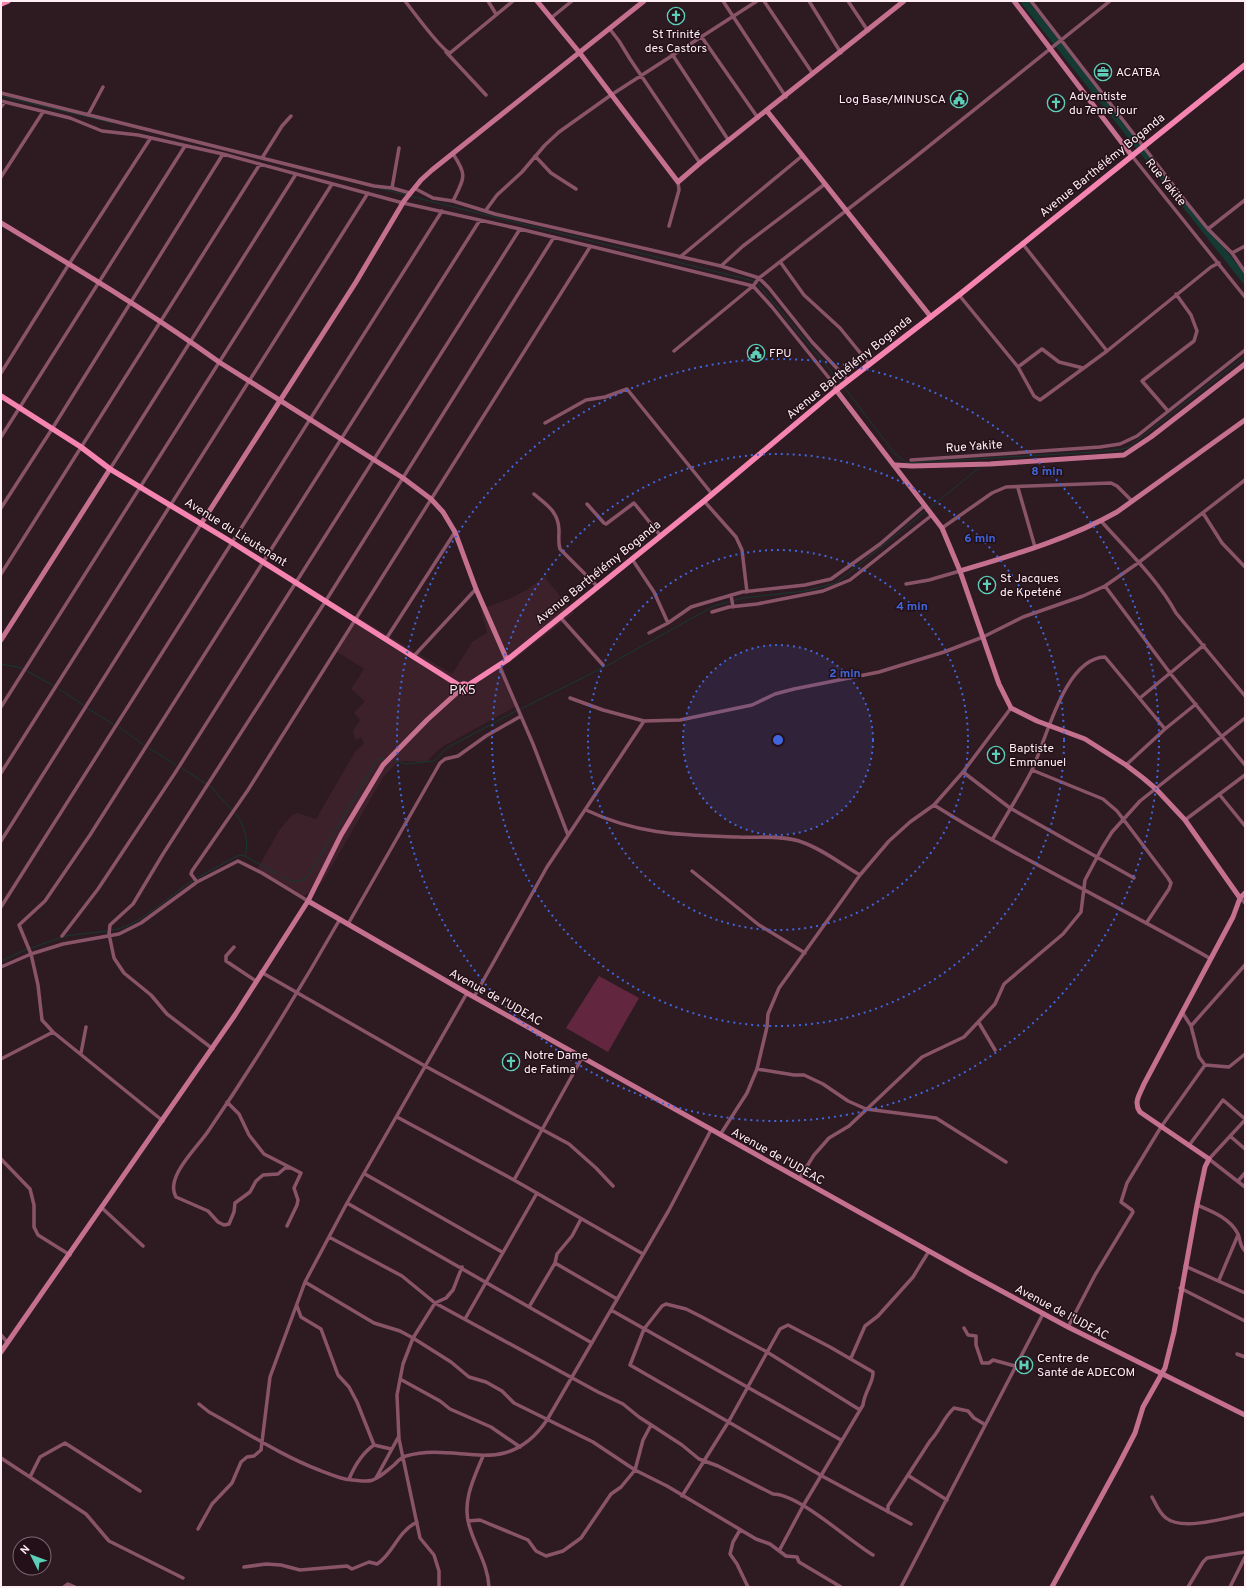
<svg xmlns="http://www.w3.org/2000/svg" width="1246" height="1588" font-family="Overpass,sans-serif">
<rect width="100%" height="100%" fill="#2e1a21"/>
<path fill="#3c202a" d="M544 576 574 613 503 668 518 705 442 747 426 762 399 761 384 776 322 883 304 896 256 871 280 829 292 815 298 813 316 819 355 752 364 743 361 737 355 740 353 731 360 720 354 713 365 701 351 689 364 669 334 650 356 616 452 674 472 642 487 633 481 609 509 599 527 590Z"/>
<path fill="#62273f" d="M599 976 639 998 608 1052 566 1028Z"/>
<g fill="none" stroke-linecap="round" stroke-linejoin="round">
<path stroke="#153a33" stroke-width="1" d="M1 96 113 123
M378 188 406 195
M409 196 754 281
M757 283 841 383
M844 387 896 455 908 463 1095 452 1123 449 1129 447 1245 356
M930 508 980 467
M1 664 22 668
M27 671 54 686
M59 689 83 705
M87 708 113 724
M519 710 610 664 714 606 743 598 805 591 836 583 926 511
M119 727 144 745
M149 748 176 765
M395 761 407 764 434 761 447 748 516 711
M182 768 206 784
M210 786 232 810
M235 813C244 824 250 842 245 856
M334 833 374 764 379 759H384
M281 876 293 882 306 879 332 836
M197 878 239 855 245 856 277 874
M110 930C137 930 171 893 194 880
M31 948 65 936 107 931
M1 961 27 949"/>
<path stroke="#153a33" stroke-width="7" d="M1024 1 1245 280"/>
<path stroke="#8a5468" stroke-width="3.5" d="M405 1C413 11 441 50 450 53L513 1
M488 1 496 14
M723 1 786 97
M764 1 813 74
M809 1 841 53
M848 1 868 31
M1031 1 1187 203 1208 229 1232 253 1245 272
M551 18 572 1
M609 28 619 41 630 59 700 163
M701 36 758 118
M446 52 486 95
M672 54 729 141
M1 93 374 186 392 188
M1 101 70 118 102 131 138 135 223 154 403 203 520 229 753 286 772 307 833 383 836 390
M1 107 5 102
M88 115 103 87
M399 148 392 188 410 193
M453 154C468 176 464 178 453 201
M535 156 551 173 576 189
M1132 156 1245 297
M262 158 282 126 291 116
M1 177 43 112
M414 188 433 198 453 201 495 214 721 266 759 278 769 288 812 342 849 381
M486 210 497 195 522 172 545 145 559 132 611 95 757 1
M669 226 679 190 678 182
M1208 229 1245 200
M1022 243 1107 351
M1232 253 1245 246
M680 257 802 156
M781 263 804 295 840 328 870 365
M721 266 743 246 825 184
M959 295 1018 367 1034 396 1040 400 1107 351 1211 267 1219 263
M674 351 753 286 759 278 909 162 1110 1
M1018 367 1042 349 1059 362 1083 368
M1 373 69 264 150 139
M1168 411 1142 381 1194 341 1197 331 1191 315 1176 294
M545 423 586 400 605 397 627 389 712 494
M1 437 185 146
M911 460 1100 447 1120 444 1137 436 1245 350
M110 469 296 174
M1018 488 1035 547
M534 494C547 505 559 512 559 531 559 537 558 543 560 549L597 586
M704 501 736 537 742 550 747 592
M587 504 604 523 606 524 634 503 660 535
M1 508 52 429 223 154
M1203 513 1222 543 1245 567
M1101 521C1126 549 1159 581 1176 613L1245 696
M942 528 992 493 1006 487 1111 483 1117 486 1132 501
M632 559 654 592 668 623
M1 574 260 164
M906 584 929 580 960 571
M1105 586 1170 673 1245 765
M731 595 733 607
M712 612 729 607 757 604 823 591 850 580 932 515
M560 617 603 665
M649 633 668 623 691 607 718 599 742 592 805 585 831 579 880 544 924 506
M386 639 455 532
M413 657 476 589
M499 665 533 744 568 835
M570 698 603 710 644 721 680 720 752 705 775 694 794 689 879 672 944 652 983 637 1023 617 1083 596 1105 586 1138 563 1245 480
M1140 698 1204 645
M1 707 332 184
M1126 765 1165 729 1196 704
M1032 770 1103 799 1117 811 1168 878 1171 883 1169 889 1147 922
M963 772 1010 808 1134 878
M1 773 368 193
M1219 794 1245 826
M934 805C1023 861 1119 906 1211 959
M586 810C639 835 681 835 738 837 757 838 780 835 799 841 821 848 841 864 860 875
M1185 820 1245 775
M992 840C1005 817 1020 794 1032 770 1046 741 1064 658 1105 657L1165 729
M1 841 201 524
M692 871 759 925 805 953
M197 882 191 874 192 871 248 790 590 247
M1240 898 1245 903
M1 907 442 211
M348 924 440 763 445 759 458 756 486 736 521 716
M62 936 98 889 175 773 520 229
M234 947 226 956V961L256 981
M1 967 31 954 63 944 119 934 141 923 197 882 238 861 262 873 308 901
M261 972 425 1066 569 1144 596 1168 613 1186
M474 997 547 867 644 721
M1182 1012 1191 1026 1199 1057 1205 1065 1229 1067 1245 1054
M979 1023 995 1050
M1191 1026 1245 965
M213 1049 167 1014 151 995 124 973 114 958 109 934 110 925 133 904 163 854 325 602 554 237
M81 1053 86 1027
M1 1059 53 1032
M757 1069 794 1075H804L823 1084 848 1101 866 1109 936 1118 1006 1162
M227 1102 239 1114 249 1135 264 1154 301 1173 294 1188 298 1200 297 1205 287 1226
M397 1117 514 1180 643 1254
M1245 1120 1209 1159 1245 1187
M163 1121 53 1032 42 1020 38 985 31 954 19 925 45 901 90 835 480 220
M720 1135 747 1093 757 1069 767 1027 768 1014 779 988 860 875 889 841 910 822 934 805 963 772 1011 708
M1230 1136 1245 1149
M1190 1144 1223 1100 1245 1119
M1 1159 30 1189 34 1205V1227L38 1235 70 1255
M290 1168H285L278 1174 263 1175 256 1181 250 1192 235 1203 234 1212 229 1224 224 1225 218 1222 208 1211 176 1197C164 1177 199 1146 209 1130 256 1061 299 991 340 919
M365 1174 502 1252
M799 1179 814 1155 829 1138 849 1126 922 1057 964 1037 995 1004 1004 984 1063 934 1081 912 1085 880 1102 848 1112 832 1140 801 1245 718
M514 1180 583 1056
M1238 1181 1245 1173
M347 1203 592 1343
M1197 1205C1211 1211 1230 1218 1238 1234 1241 1241 1239 1245 1245 1251
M102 1208 143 1246
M329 1237 402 1276 435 1303 598 1392 623 1404 639 1417 682 1445 699 1459 718 1466 773 1494C799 1494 849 1541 873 1555
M555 1263 617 1299
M1185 1266 1245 1293
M1219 1280 1238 1235
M305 1282 374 1323 400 1331 413 1338 451 1362 469 1377 486 1382 502 1391 514 1403 593 1442 635 1470 667 1486 756 1539 770 1544 786 1556 797 1557 799 1562 841 1587
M1180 1288 1245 1321
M297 1306 301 1317 321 1329 338 1375 349 1387 357 1402 374 1445
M529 1307 555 1263 557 1254 572 1236 581 1219
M611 1310 841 1440
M465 1319 537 1193
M1068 1327 1095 1275 1133 1212 1132 1210 1121 1202 1127 1183 1161 1127 1205 1065
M964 1328 968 1335 976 1336V1345L982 1363H989L993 1360 1015 1366
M1 1335 7 1342
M1237 1354 1245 1357
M851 1358 865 1326 878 1316 913 1277 929 1251
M400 1379 440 1401 450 1409 491 1427 520 1447
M199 1404 209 1412C246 1432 280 1455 319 1470 327 1473 337 1477 345 1479 374 1483 372 1483 394 1465 397 1462 401 1457 406 1456 460 1441 505 1481 547 1420L669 1210 711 1130
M860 1410 767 1352 702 1317 686 1309 666 1304 662 1306 644 1329 630 1365 822 1476 911 1524
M483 1456C474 1478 462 1501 469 1525 475 1547 488 1564 489 1587
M1 1458 86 1514 109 1541 183 1578
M909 1476 947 1500
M30 1477 40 1457 65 1443 140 1491
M376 1478 399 1436
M349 1479C355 1465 362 1453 374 1445L391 1449
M682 1496 729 1421 780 1329 788 1325 830 1347 873 1372C874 1381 864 1393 863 1405L803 1506 779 1551
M1152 1497C1156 1504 1159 1513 1166 1518 1182 1531 1226 1518 1245 1514
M888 1512V1506L930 1441C940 1431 943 1418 954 1408L968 1411 974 1418 984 1424
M468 1521 480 1520 528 1540 536 1551 546 1556 563 1551 581 1538 611 1494 621 1487 635 1470 643 1440 651 1425
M198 1529 212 1504 232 1483 241 1462 247 1457 254 1456 261 1450 270 1377 305 1282 347 1203 467 993
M740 1530 733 1542 730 1554 737 1564 748 1587
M244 1567 266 1564 281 1565 300 1570 347 1566 352 1569 369 1562 377 1564C393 1554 397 1532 417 1522
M64 1587 68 1584 75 1587
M439 1587V1571L434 1555 420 1538 399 1439 397 1395 403 1364 413 1338 435 1303 446 1298 453 1290 462 1267
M901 1587 1043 1314
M1188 1587 1203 1562 1207 1558 1245 1552
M1230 1587 1245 1557"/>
<path stroke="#c67090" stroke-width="5" d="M537 1 579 52 678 182 700 163 904 1
M1014 1 1132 156
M767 111 931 317
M1 223C74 267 150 312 219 362L403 478 431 499 443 512 455 532 476 589 507 660
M836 390 942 528 960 571 999 684 1011 708 1037 721 1085 739 1126 765 1143 778 1156 789 1185 820 1240 898
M895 465 912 466 990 464 1124 455 1151 437 1245 364
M201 524 356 282 404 201 421 180 432 170 644 1
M960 571C1013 555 1069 539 1117 512L1245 420
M1 640 110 469
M308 901 467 993 970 1274 1068 1327 1245 1415
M1 1352 235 1015 308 901 341 835 383 765 427 720 460 690
M1052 1587 1119 1464 1135 1433 1143 1407 1165 1368 1174 1332 1197 1205 1205 1167 1209 1159 1140 1112C1133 1102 1140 1094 1144 1084L1233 917 1240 898 1245 893"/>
<path stroke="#f585b0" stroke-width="5.5" d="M1 4 8 1
M1 396 81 447 110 469 233 543 460 686
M460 688a4 4 0 1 1 8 0a4 4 0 1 1-8 0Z
M467 686 507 660 704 501 836 390 959 295 1245 65"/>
</g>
<circle cx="778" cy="740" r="95" fill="#3f66dc" fill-opacity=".12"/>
<g fill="none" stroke="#3f66dc" stroke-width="2" stroke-dasharray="2 4">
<circle cx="778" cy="740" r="95"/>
<circle cx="778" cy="740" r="190"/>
<circle cx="778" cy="740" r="286"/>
<circle cx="778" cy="740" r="381"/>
</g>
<defs>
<symbol id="church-ring" viewBox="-11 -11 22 22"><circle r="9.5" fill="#241018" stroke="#5dceb8" stroke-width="1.5"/><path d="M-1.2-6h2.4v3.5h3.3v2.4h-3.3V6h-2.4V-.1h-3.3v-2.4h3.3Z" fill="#5dceb8"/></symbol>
<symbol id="office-ring" viewBox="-11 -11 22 22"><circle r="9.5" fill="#241018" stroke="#5dceb8" stroke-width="1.5"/><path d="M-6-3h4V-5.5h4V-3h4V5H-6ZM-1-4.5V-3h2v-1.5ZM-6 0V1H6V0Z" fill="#5dceb8"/></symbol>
<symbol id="civic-ring" viewBox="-11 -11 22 22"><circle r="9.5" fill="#241018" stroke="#5dceb8" stroke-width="1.5"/><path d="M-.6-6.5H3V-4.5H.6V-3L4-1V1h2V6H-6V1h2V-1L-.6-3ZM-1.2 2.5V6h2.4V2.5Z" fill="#5dceb8"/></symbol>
<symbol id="hospital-ring" viewBox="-11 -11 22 22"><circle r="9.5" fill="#241018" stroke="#5dceb8" stroke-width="1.5"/><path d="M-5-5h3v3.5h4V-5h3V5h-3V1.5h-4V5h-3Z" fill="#5dceb8"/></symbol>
</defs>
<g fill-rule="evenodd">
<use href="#church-ring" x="666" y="6" width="20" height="20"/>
<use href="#office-ring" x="1093" y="62" width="20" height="20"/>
<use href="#civic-ring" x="949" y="89" width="20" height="20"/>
<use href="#church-ring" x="1046" y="93" width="20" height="20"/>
<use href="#civic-ring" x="746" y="343" width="20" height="20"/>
<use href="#church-ring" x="977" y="575" width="20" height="20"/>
<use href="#church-ring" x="986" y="745" width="20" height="20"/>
<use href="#church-ring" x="501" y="1052" width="20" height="20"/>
<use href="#hospital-ring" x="1014" y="1355" width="20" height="20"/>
</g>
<g text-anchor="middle" stroke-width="3" stroke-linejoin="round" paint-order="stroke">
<g font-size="12" fill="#ffeff4" stroke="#241018" text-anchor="start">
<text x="676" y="38" text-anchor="middle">St Trinité<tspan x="676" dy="14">des Castors</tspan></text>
<text x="1116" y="76">ACATBA</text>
<text x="1069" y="100">Adventiste<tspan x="1069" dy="14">du 7eme jour</tspan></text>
<text x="946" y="103" text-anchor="end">Log Base/MINUSCA</text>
<text x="769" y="357">FPU</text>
<text x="1000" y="582">St Jacques<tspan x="1000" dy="14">de Kpeténé</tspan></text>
<text x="1009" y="752">Baptiste<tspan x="1009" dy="14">Emmanuel</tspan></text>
<text x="524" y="1059">Notre Dame<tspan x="524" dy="14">de Fatima</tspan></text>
<text x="1037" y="1362">Centre de<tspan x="1037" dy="14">Santé de ADECOM</tspan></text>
</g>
<g font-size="12" fill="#ffeff4" stroke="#241018">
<text transform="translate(1102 165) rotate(-39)" y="4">Avenue Barthélémy Boganda</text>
<text transform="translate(1166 182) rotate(51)" y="4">Rue Yakite</text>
<text transform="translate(849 367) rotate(-39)" y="4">Avenue Barthélémy Boganda</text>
<text transform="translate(974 446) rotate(-4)" y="4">Rue Yakite</text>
<text transform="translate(236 532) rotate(32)" y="4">Avenue du Lieutenant</text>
<text transform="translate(598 572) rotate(-39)" y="4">Avenue Barthélémy Boganda</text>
<text transform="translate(496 997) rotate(29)" y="4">Avenue de I'UDEAC</text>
<text transform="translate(778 1156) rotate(29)" y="4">Avenue de I'UDEAC</text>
<text transform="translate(1062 1312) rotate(28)" y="4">Avenue de I'UDEAC</text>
</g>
<g font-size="13" letter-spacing="1" fill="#ffeff4" stroke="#241018">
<text x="463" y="694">PK5</text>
</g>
</g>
<circle cx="778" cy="740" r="6" fill="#3f66dc" stroke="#241018" stroke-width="2"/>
<g font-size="12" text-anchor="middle" font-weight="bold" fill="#3f66dc" stroke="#241018" stroke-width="3" stroke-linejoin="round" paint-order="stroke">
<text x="1047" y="475">8 min</text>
<text x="980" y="542">6 min</text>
<text x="912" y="610">4 min</text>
<text x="845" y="677">2 min</text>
</g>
<rect width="1246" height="1588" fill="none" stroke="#ffeff4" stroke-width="4"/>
<g transform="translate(32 1556) rotate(312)"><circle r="19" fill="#241018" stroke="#7c6970"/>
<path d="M0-3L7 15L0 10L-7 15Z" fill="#5dceb8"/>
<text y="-6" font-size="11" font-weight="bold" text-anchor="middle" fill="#ffeff4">N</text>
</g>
</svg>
